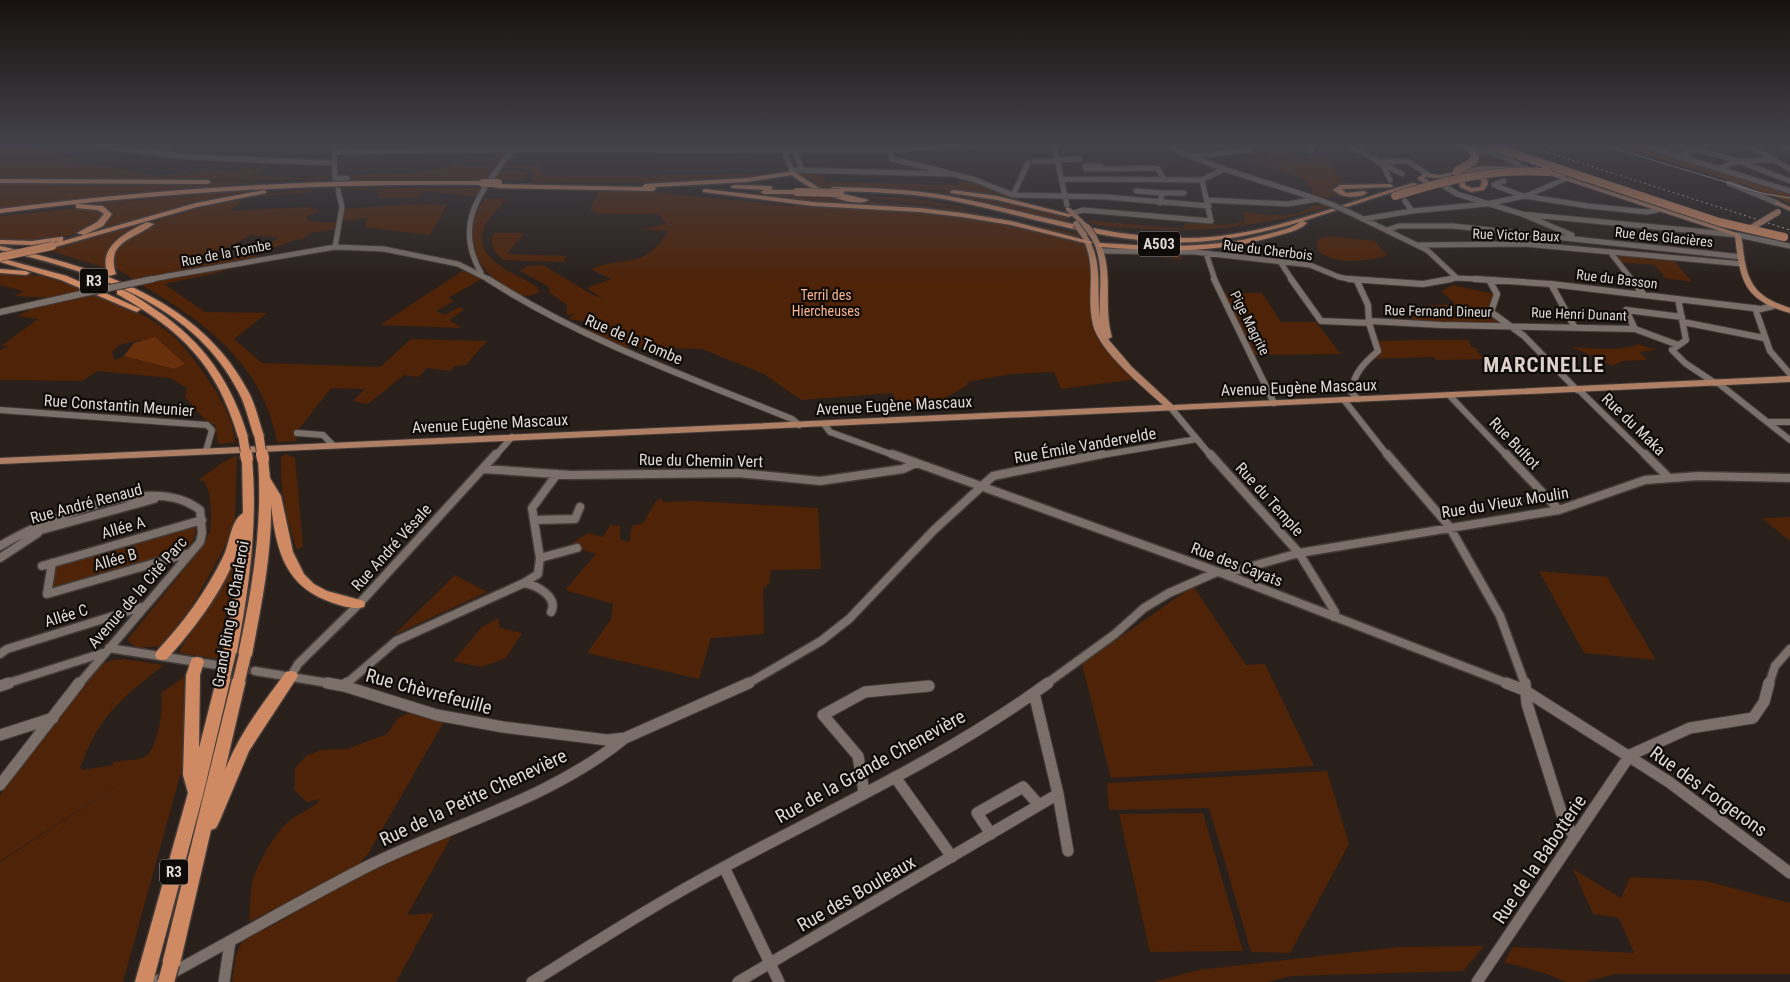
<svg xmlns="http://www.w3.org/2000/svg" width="1790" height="982" font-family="'Roboto Condensed',sans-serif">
<rect width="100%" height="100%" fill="#29201b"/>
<path fill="#4e2308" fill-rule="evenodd" d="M9 145H38L76 161 158 176 190 171 181 175 186 176 224 162 209 170 236 172 256 161 246 167 254 170 262 166 254 164 258 161H275L253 175 288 178 328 176 324 180 0 179V148Z
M1273 149 1281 150 1307 161 1315 158 1326 159 1345 184H1333L1337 187 1333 190 1341 195 1321 197 1312 195 1313 191 1302 178 1243 159 1266 156Z
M510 151 488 180H329C350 174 373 174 396 173L394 175 443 169 455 163 465 166H484L499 152Z
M518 151 511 165H539L546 176 776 174 757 179 697 182H537L532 181 534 174 529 170 520 168H501L511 153Z
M1477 151 1513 162 1524 168 1472 169Z
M513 170 527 173 526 178 519 181 494 179 500 171Z
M792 170 824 171 825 182 959 185V176L1011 196 1008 199 937 190 816 187Z
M0 182H258L95 197 0 210Z
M395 188H484L479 197 425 191 416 198H379L380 190 317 189Z
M312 189V192L244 198 231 211 307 207 318 209 314 214 307 216 308 221C319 221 327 223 338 222L337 229 310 233 302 239C290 240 283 246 272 248 263 250 256 251 248 254L259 257 136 281 114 267C106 212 274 192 312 189ZM251 235 280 238 231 259H234L194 265Z
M262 190 194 204 91 235 39 248 25 244C48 242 97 237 111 215L109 210 103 207 78 205Z
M600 190 659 193 794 206 813 204 895 208 986 219 1089 242 1097 327 1136 379 1061 389 1054 372 1011 374 967 382 968 385 936 403 896 405 893 393 801 400 764 374 702 349 626 347 619 349 586 330 603 324 568 319 576 314 567 315 566 304 550 293 548 286 520 271 527 266 543 265 591 294 602 298 587 288 611 279 591 269C624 255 644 271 668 231L641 230 666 224 659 214H598L590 209Z
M723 192 828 195 842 199 951 208 1079 234 1082 239 939 210 812 203Z
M924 192C973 192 1019 204 1066 216L1070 223 946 195Z
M842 195 910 198 979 210Z
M485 198H505C501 210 487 217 483 230 474 263 521 274 538 288L539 292C534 295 526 297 520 295 504 291 477 265 473 250 468 231 474 213 485 198Z
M415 204 447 205 430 235 364 227 368 218 339 221 341 209Z
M1313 205 1333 206C1263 226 1202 234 1129 228 1116 227 1097 228 1085 220L1183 229 1185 223 1222 225 1245 222 1243 212C1266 214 1294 221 1313 205Z
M79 208 100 210 104 215C90 241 25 243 0 239V216Z
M186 209C163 217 100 239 105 268L48 250Z
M494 233H524L507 254 566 256 563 262 503 260 495 252 491 239Z
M1328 236 1375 241 1387 256C1364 261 1338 266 1318 251L1317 240Z
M1109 253H1181L1182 259Z
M1611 253 1672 258 1692 282 1665 278 1655 265 1618 262Z
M267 258 213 274 164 284 205 312 267 313 234 339 262 363 380 367 411 339 487 341 466 365 455 366 450 371 427 368 419 377 404 375 368 404 353 401 365 389 331 388 297 432 296 441 277 442C263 364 204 321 140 284Z
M467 268 485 277 448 298 454 301 436 311 445 315 459 307 465 309 449 320 462 328 380 325Z
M0 273 43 276 87 291 50 298 15 296 23 291 0 285Z
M1453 285 1494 294 1499 299 1494 308 1495 313 1508 323 1414 324 1406 307 1455 304 1441 291Z
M94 293C120 304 151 316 172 335 189 350 224 398 230 420 233 427 234 435 235 442L218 444 215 425 205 420 185 397 187 388 170 378 97 371 82 381 0 380V350L10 346H1L38 319 17 316 30 310 33 305ZM141 340 174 369 124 356 115 360 112 352 119 345Z
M1221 293H1262L1281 322H1316L1341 354 1253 355Z
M1423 340H1468L1471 346 1479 350 1476 351 1485 359 1436 360 1434 357 1369 359 1378 351 1375 341Z
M1638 344 1656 350 1640 352 1647 360 1623 361 1612 366C1598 357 1587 354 1572 347 1590 348 1622 352 1638 344Z
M286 454 295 458 303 546 297 550C286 520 280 488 281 457Z
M237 455 235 520 227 543 176 635 159 646 137 648 127 640 199 551 210 532 211 513 209 492 204 481 199 480 220 464Z
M662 498V502L695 501 818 508 821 569 771 570 769 584 763 589 764 634 711 638 699 679 587 653 611 619 613 604 565 590 596 554 574 547V542L588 533 603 537 610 525 620 526V539L629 542 632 526 643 523 656 501Z
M1790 517V541L1763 519 1764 518Z
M196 526 194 538 186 551 180 550 53 591 48 589 52 566Z
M239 549 217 659 180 653V650Z
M1539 571 1607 577 1656 660 1584 653Z
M455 575 487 592 394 635Z
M1193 586 1246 665 1265 664 1314 766 1111 778 1082 664Z
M498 618 500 628 522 633 506 658 482 667 453 661 482 627Z
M124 659 164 665C121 699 99 715 80 768L83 770 113 765V762C122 760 137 761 145 757 158 750 164 706 161 693L184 677 183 765 123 982H0V862L141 770 0 861V795L83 684 99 667 111 660Z
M412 711 442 719 443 723 368 854 356 867 249 922C250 910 250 896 252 883 256 867 274 834 287 823 297 814 313 809 321 799L307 802 294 790 295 768 306 756 321 750 347 749 387 734 398 718Z
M1327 771 1349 844 1290 953 1251 952 1209 808 1109 810 1107 783Z
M1203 813 1243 951 1150 952 1119 814Z
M453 834 407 915 434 913 396 982H232L236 955 242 942 250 936 274 925 355 877Z
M1573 869 1621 898 1630 877 1706 881 1790 903V974H1616L1584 982H1566L1547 974 1504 962 1513 947 1634 953 1619 918 1593 914Z
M1484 946 1463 971 1291 976 1267 982H1154L1198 970 1400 947Z"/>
<path fill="#68300c" d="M1614 145H1635L1732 174 1790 195V203L1745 185Z
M155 337 185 364 174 369 124 356 134 343Z"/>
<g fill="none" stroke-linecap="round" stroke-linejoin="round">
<path stroke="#443c37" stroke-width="8" stroke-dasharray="8 4.5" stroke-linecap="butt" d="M223 666 255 671"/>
<defs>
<path id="minor-far3" d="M92 145 188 157 333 163
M334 145 335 178H347
M1054 145 1067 205
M1167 145C1219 172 1278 184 1333 205
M1310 145 1311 150
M1348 145 1402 174
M1453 145 1502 156 1527 169
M1643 145 1790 191
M1683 145 1738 161 1790 181
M1748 145 1790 169
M1782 145 1790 149
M797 147 800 150H788Z
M800 150H890L978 145
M890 150 892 159 946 172
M156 151 172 145
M789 151 785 154 793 173
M795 151 802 170
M334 152 534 149 789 150
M1680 156 1709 145
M1191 157 1248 150 1257 145
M1056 160 1080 159
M1034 161H1056
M1378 162 1407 161 1429 175
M1383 165 1390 180
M1085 166H1101L1103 169H1086Z
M1720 168 1738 161 1773 160
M1103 169 1154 168 1158 169 1164 179
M792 170 952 174 973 179 1013 195 1107 197 1209 206
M1061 179 1202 180
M1504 181 1494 185 1523 196
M1729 183 1777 203
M1444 186 1457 194 1522 214 1572 235
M1136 191 1162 193 1160 203
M1162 193H1184
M1013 195 1028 163
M1526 196 1565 179
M1208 200 1288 204 1317 199
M1405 201 1412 211
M1073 213 1083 210 1211 221 1202 180 1224 169
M1353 214 1427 250 1457 278
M1522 214 1738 235 1790 246
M1364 219 1412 211 1486 204 1525 196 1588 206 1647 212 1657 210
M1387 230 1399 226H1453L1742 257
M1419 245 1523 244 1743 264
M335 247 342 207 338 190
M1103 251 1195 252 1310 265 1339 277 1354 280
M1610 252 1632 280
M1206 253 1215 280
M1281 263 1292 280
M481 273C452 222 482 191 512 150
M168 276 335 247 384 249 458 264 490 280
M1443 280 1457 278 1495 280"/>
<path id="minor-far2" d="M488 279C583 340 688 377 792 419L799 425
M1214 279 1274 403
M1291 279 1321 321 1369 323
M1349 279 1423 284 1451 279
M1475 279 1551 284 1761 309 1773 306
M1631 279 1644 295
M1489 280 1497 294 1491 312 1524 336 1577 390
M1357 281 1368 305 1369 323 1378 351C1364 363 1354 373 1351 392L1358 399
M1551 284 1574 326
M1678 299 1686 340 1672 350 1685 363 1715 383
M1755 308 1770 351 1790 374
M0 312 81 294
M1370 321 1441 325 1635 329 1678 345
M1683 322 1764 338
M1635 329 1626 310 1682 317
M1718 383 1790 440
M1579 390 1646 456
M1450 396 1507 456
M1344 400 1388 456
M1171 408 1211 456
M0 410 207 425 212 430 206 451
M1767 422H1790
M824 424 830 432 896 456
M297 433 323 435 333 445
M495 456 512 437
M1096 456 1197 439"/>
<path id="minor-far1" d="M892 454 1224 574 1509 684
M1210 454 1299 553 1335 612 1334 617
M1387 454 1449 526 1500 616 1525 684
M1506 454 1559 510
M1645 454 1669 478
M483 469 571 475 738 473 820 481 903 469 916 463
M534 520 575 519 580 507
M30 533 154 499
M0 546C46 519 153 472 200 510L202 533 200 542 79 684
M0 558 38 533
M540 558 577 548
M52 563 47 594 190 553
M42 566 202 520
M1224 574 1299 553 1559 510 1645 480 1699 476 1790 478
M524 583C536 585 559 597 551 612
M109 648 216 665
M0 654 7 649 142 607
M255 671 334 684
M291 676 298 664 359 604 496 454
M5 684 103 653
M346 684 396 641 524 583 538 574 540 558 532 508 557 474
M747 684 821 641 849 619 934 530 993 476 1102 454
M1046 684 1115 634 1144 608 1169 593 1217 572
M1769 684 1775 666 1790 649"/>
<path id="minor" d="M327 683 344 686 437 715 503 727 607 740 625 738
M1506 683 1524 690 1669 782 1790 873
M1525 683 1527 704 1564 821 1575 837
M0 686 9 683
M344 686 347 683
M1034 693 1058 794 1068 851
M0 735 53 718
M895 777 952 857
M0 785 79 683
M864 792 858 756 823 715 865 692 929 686
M991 834 977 813 1023 787 1039 805
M724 867 779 982
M155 982C226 944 296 903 368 866 453 824 550 799 625 738L749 683
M224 982 230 942
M532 982C596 942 660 901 726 866 834 808 948 756 1048 683
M738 982 1058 794
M1477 982 1630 755 1690 728 1753 718 1764 702 1769 683"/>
<path id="major" d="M1482 166 1525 167 1528 169 1525 171 1482 170 1448 176 1455 183C1444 191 1426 188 1417 178L1425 173 1439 175ZM1426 177 1443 179 1448 183 1435 184 1424 178Z
M1542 169 1740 234C1743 241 1743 249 1744 257 1749 288 1760 298 1790 308V313C1743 300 1740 280 1735 236L1540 172 1539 171Z
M1777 201 1790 207V211L1775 204V202Z
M1066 208H1070L1089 226V228H1085L1066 210Z
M1084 233 1086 234C1104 262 1096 288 1100 320 1098 289 1106 265 1091 237L1092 236 1097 237C1116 269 1102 302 1112 337L1108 339 1132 367 1173 405 1790 376V382L0 464V458L1163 405C1142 386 1100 352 1093 325 1085 292 1099 268 1081 235Z"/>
<path id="highway" d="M1548 170 1564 174 1565 175 1562 177 1546 173V171Z
M793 171 819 188 869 200C854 210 804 187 792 175L747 182 655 187 656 189 653 191 495 188 492 186 495 184 642 187 645 184 747 178Z
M1462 172 1487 179 1488 184 1484 190 1471 192 1460 187 1459 181 1467 176 1462 174ZM1473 178 1482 181 1480 187 1472 188 1465 185V182Z
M0 179 208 180 211 182 208 184 0 183Z
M362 181H483L486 183 483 185C321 183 161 192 0 213V209C120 193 240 184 362 181Z
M1413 183 1418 184 1303 221 1307 223C1299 231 1286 233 1276 236 1218 253 1161 252 1101 247L1097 245 1101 243C1157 247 1213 249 1268 234 1278 231 1291 229 1300 222 1255 235 1209 245 1162 242 1091 238 1023 215 954 201 914 193 873 192 833 191L830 189 833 187C873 188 914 189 954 197 1032 212 1108 239 1189 238 1265 237 1340 204 1413 183Z
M1390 184 1393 186 1392 187 1342 189 1346 193 1364 191 1367 193C1357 199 1342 198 1333 190L1340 185Z
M734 185 770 186 773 188 771 190H797L800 192 797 194H764L761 192 764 190 732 188 731 187Z
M705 189 813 202 920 208 962 213 1011 221 1093 242 1089 244 1011 225 962 217 920 212 813 206 703 192V190Z
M264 190 266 191V193L197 207 52 248H49V244L60 241 32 245 0 244V240H2L32 241 60 237H63V241L84 235 77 233 97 222 104 214 98 210 76 208V204H79L103 206 112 214 103 226 84 235 196 203Z
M953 190 997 196 1073 215 1069 217 997 200 951 193 950 192Z
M147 222 154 224C135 239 105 241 116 274L109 276C95 248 126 232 147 222Z
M0 246C96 267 201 299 249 393 256 406 259 422 264 436L263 438H255L254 436C249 422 246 406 239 393 194 303 92 271 0 250Z
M0 258 67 276 141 309 137 312 134 311 61 280 0 262Z
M0 269 26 271 30 273 26 275 0 273Z
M120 289C133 293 145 303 156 310 204 342 232 383 248 437L247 439 243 440 238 437C217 365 181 330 117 294V290Z
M247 456 252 459C258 525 249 588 237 652L235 656 230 657 225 656 223 652 237 581 241 540C230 582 196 627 167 659L162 660 157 659 155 655 157 651C183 623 206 592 223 557 230 544 230 521 243 513L242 459Z
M263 456 268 459 270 478 281 496 293 552 304 574 314 584 327 591 364 601 365 604 364 607C355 610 342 606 333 603 285 587 276 551 271 504 272 555 261 606 252 655L250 659 245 660 240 659 238 655C252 590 263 526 258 459Z
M197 657 202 658 204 662 200 675 199 748 217 677 219 673 224 672 229 673 231 677 203 795 153 982H135L188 793 183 775 186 675 192 658Z
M291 671 296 672 298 676 249 751 220 820 216 828 211 830 180 964 177 970 171 973 165 970 162 964 232 680 234 676 239 675 244 676 246 680 225 770C239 734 263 703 286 672Z"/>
</defs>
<use href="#minor-far3" stroke="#433b38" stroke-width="7"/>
<use href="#minor-far2" stroke="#433b38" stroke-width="8"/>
<use href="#minor-far1" stroke="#433b38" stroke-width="11"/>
<use href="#minor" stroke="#433b38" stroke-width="13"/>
<use href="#major" stroke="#433b38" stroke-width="2"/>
<use href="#highway" stroke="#433b38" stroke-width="3"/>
<use href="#minor-far3" stroke="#7a6f69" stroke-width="5"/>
<use href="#minor-far2" stroke="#7a6f69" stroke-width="6"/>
<use href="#minor-far1" stroke="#7a6f69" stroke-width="8"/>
<use href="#minor" stroke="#7a6f69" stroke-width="11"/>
<use href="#major" fill="#ae7f65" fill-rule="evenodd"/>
<use href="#highway" fill="#d08a63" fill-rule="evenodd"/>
<path stroke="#c6bfbc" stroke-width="1" d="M1603 145 1765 194 1790 198"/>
<path stroke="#c6bfbc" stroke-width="1" stroke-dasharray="2 3" stroke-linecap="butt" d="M1474 145 1569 177 1790 238
M1525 145 1790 230
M1507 148 1590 175"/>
<defs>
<path id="minor-bridge-far1" d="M1333 205 1353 214
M147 280 168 276"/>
<path id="minor-bridge" d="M81 294 153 279"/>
<path id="major-bridge" d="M1076 224 1084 235
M1087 227 1094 237
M1751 228 1778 212"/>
<path id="highway-bridge-far3" d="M1488 145 1719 222 1784 237
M1457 171 1474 161 1475 155 1469 146
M483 183H498
M797 192 840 193
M1395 196C1446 180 1494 168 1548 172
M0 257 52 246"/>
<path id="highway-bridge-far2" d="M259 436 262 456
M243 437 246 456"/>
<path id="highway-bridge-far1" d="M246 454 247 459
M262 454 263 459
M224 677 230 652
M239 680 245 655"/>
<path id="highway-bridge" d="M166 982 171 964"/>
</defs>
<use href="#minor-bridge-far1" stroke="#433b38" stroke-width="7" stroke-linecap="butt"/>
<use href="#minor-bridge" stroke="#433b38" stroke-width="8" stroke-linecap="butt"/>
<use href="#major-bridge" stroke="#433b38" stroke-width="8" stroke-linecap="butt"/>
<use href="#highway-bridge-far3" stroke="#433b38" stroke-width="9" stroke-linecap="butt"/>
<use href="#highway-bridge-far2" stroke="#433b38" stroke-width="11" stroke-linecap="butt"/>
<use href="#highway-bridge-far1" stroke="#433b38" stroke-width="15" stroke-linecap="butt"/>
<use href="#highway-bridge" stroke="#433b38" stroke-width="19" stroke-linecap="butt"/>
<use href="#minor-bridge-far1" stroke="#7a6f69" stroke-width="5"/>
<use href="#minor-bridge" stroke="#7a6f69" stroke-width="6"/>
<use href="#major-bridge" stroke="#ae7f65" stroke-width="6"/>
<use href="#highway-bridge-far3" stroke="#d08a63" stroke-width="8"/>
<use href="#highway-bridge-far2" stroke="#d08a63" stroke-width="9"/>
<use href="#highway-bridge-far1" stroke="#d08a63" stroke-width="12"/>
<use href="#highway-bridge" stroke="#d08a63" stroke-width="16"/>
</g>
<linearGradient id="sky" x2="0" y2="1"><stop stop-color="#17120f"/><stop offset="0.51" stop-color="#43424a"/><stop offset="1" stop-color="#43424a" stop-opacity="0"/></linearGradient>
<rect width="1790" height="283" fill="url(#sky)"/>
<g text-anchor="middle" stroke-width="4.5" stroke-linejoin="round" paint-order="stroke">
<g font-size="14" fill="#dfd8d5" stroke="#0f0b09">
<text transform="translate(1516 235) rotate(2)" y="5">Rue Victor Baux</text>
<text transform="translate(1664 237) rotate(6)" y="5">Rue des Glacières</text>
<text transform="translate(1268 250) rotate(7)" y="5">Rue du Cherbois</text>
<text transform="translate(226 253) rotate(-11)" y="5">Rue de la Tombe</text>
<text transform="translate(1617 279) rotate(7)" y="5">Rue du Basson</text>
<text transform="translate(1438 311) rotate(1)" y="5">Rue Fernand Dineur</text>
<text transform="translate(1579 314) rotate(2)" y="5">Rue Henri Dunant</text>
<text transform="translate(1250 323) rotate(63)" y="5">Pige Magrite</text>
</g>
<g font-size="14" fill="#fbb48e" stroke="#0f0b09">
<text x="826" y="300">Terril des<tspan x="826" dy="16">Hiercheuses</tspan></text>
</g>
<g fill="#0f0b09" stroke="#a19a98" stroke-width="1">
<rect x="1138" y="231.5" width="42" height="25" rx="4"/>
<rect x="80" y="268.5" width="28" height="25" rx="4"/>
<rect x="160" y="859.5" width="28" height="25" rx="4"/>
</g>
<g font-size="15" font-weight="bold" fill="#dfd8d5">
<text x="1159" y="249">A503</text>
<text x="94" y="286">R3</text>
<text x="174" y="877">R3</text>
</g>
<g font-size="16" fill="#dfd8d5" stroke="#0f0b09">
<text transform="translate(634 339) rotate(23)" y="6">Rue de la Tombe</text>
<text transform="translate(1299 387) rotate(-2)" y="6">Avenue Eugène Mascaux</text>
<text transform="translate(119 405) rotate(4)" y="6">Rue Constantin Meunier</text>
<text transform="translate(894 405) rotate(-3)" y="6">Avenue Eugène Mascaux</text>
<text transform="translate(490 423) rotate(-3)" y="6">Avenue Eugène Mascaux</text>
<text transform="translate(1634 424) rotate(44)" y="6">Rue du Maka</text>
<text transform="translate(1515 443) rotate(46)" y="6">Rue Bultot</text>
<text transform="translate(1085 445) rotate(-10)" y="6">Rue Émile Vandervelde</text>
<text transform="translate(701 460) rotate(1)" y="6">Rue du Chemin Vert</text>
<text transform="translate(1270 499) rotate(48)" y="6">Rue du Temple</text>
<text transform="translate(1505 502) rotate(-9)" y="6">Rue du Vieux Moulin</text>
<text transform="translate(86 503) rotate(-15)" y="6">Rue André Renaud</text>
<text transform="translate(123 527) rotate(-16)" y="6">Allée A</text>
<text transform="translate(391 547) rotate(-48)" y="6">Rue André Vésale</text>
<text transform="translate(115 559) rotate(-16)" y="6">Allée B</text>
<text transform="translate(1237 564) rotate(21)" y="6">Rue des Cayats</text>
<text transform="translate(137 592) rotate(-49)" y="6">Avenue de la Cité Parc</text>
<text transform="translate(230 614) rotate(-80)" y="6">Grand Ring de Charleroi</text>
<text transform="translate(66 615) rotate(-17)" y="6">Allée C</text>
</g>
<g font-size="19" fill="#dfd8d5" stroke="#0f0b09">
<text transform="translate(429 691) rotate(15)" y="7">Rue Chèvrefeuille</text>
<text transform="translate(870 766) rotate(-29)" y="7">Rue de la Grande Chenevière</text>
<text transform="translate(1709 791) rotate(36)" y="7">Rue des Forgerons</text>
<text transform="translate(473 797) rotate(-25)" y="7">Rue de la Petite Chenevière</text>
<text transform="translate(1539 859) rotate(-56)" y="7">Rue de la Babotterie</text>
<text transform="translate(856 893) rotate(-30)" y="7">Rue des Bouleaux</text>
</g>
<g font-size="21" font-weight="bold" letter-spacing="1" fill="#ded1cb" stroke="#0f0b09">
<text x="1544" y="372">MARCINELLE</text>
</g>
</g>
</svg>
